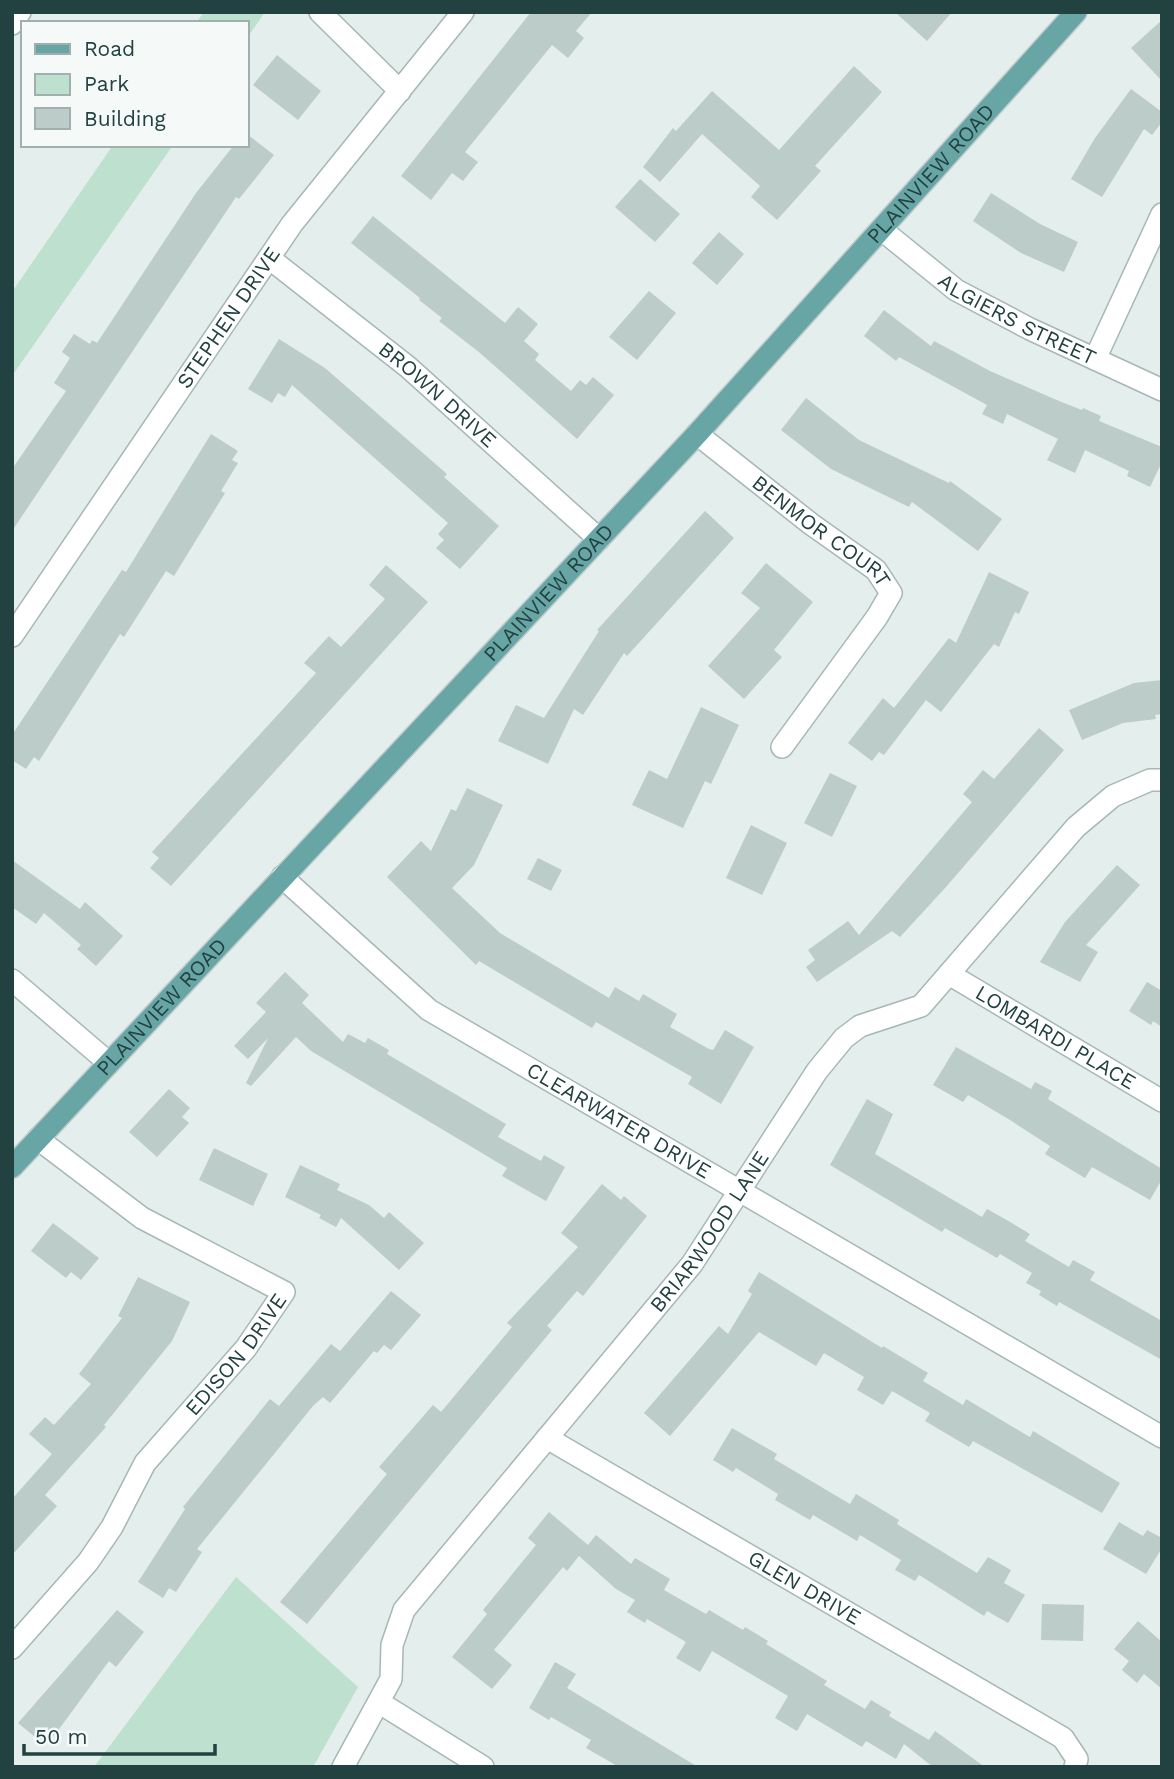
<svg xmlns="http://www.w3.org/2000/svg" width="1174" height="1779" font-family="'Work Sans',sans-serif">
<rect width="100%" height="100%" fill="#e4eeec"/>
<path fill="#bde0cf" d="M204 12H265L247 38V23H196Z
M113 145H173L12 376V292Z
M236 1577 358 1687 313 1767H94Z"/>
<path fill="#bcccc9" d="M531 12H592L576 31 584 38 568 58 552 45 465 152 478 162 463 181 452 173 431 200 401 176Z
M895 12H952L927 41Z
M1162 20V81L1131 48Z
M277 55 321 91 298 120 253 85Z
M854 66 882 92 815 166 821 171 777 220 751 197 760 186 702 134 660 182 643 167 673 128 676 131 712 91 779 150Z
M1131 89 1162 112V122L1152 135 1144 129 1102 197 1071 179 1095 138Z
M247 134 274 155 239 199 236 197 12 531V469L66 391 54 383 70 358 62 352 74 334 90 344 92 340 97 343 196 193 234 145H247Z
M640 179 680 214 655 242 615 207Z
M991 193 1040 224 1078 242 1064 272 1021 253 973 221Z
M373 216 505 323 518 307 538 324 524 341 539 354 535 360 571 391 580 380 586 385 593 377 614 395 577 439 480 353 439 321 442 318 419 300 420 298 351 243Z
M719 232 744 254 717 285 692 263Z
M649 291 676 313 637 360 609 337Z
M884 310 931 346 934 341 990 371 1059 401 1082 410 1083 408 1101 416 1099 421 1162 447V462L1150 487 1127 476 1129 471 1085 450 1075 473 1047 460 1058 439 1007 414 1003 424 982 414 987 405 899 357 896 361 864 336Z
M279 339 325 368 447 474 444 477 499 526 460 569 436 548 444 540 438 534 448 523 292 385 285 397 278 393 272 403 248 389Z
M806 398 859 440 949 483 950 481 1002 519 978 551 912 502 909 507 831 469 781 430Z
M211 434 238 451 232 460 238 463 221 491 225 493 174 576 166 571 124 637 120 634 39 761 34 757 26 769 12 760V735L122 570 126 572Z
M705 511 734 538 627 656 624 653 583 715 574 709 548 764 498 741 516 705 544 718 599 631 597 630Z
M766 563 813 602 774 650 782 657 744 699 708 666 760 608 741 593Z
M386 565 428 602 171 886 150 868 159 858 152 852 316 673 304 663 329 636 341 647 385 599 369 585Z
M989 572 1029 592 1019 614 1015 612 999 647 994 644 941 712 926 700 884 755 879 752 872 761 848 743 883 698 894 708 949 638 956 643Z
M1162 680V714L1155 715 1156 719 1123 723 1082 740 1069 710 1134 683Z
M701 707 739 725 711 784 705 781 683 828 632 805 649 770 667 779Z
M1039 728 1064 750 946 887 900 937 892 931 817 982 806 967 815 960 808 950 848 921 859 935 972 802 963 794 983 770 994 779Z
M830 773 857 786 832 837 804 823Z
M467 788 503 805 474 865 452 888 500 933 609 998 615 987 639 1001 643 994 677 1014 670 1027 709 1049 713 1050 725 1030 754 1047 721 1104 688 1084 692 1077 596 1022 592 1028 479 961 476 965 387 877 421 841 431 851 451 809 456 811Z
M751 825 787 843 762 895 726 878Z
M538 858 562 870 551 891 527 879Z
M12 860 80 909 85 902 123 936 96 966 77 949 81 945 44 913 36 924 12 907Z
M1117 865 1140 885 1086 945 1098 952 1080 982 1040 962 1065 922Z
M285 972 309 995 302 1003 343 1042 348 1034 365 1043 368 1038 389 1050 387 1054 506 1124 498 1137 541 1161 544 1155 565 1167 546 1201 502 1176 507 1168 311 1051 296 1037 251 1086 246 1083 268 1038 248 1059 234 1046 266 1012 256 1003Z
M1147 982 1162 991V1027L1153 1021 1151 1025 1129 1011Z
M956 1047 1031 1089 1035 1082 1052 1091 1048 1099 1051 1101 1162 1169V1179L1150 1200 1092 1167 1085 1178 1045 1154 1050 1146 1010 1120 968 1095 963 1102 933 1085Z
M169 1089 190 1108 182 1117 189 1123 157 1157 129 1132Z
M867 1099 893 1114 875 1154 982 1217 987 1209 1005 1219 1030 1234 1025 1241 1069 1267 1073 1260 1095 1272 1090 1280 1162 1321V1360L1059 1302 1057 1306 1039 1295 1041 1291 1026 1283 1032 1273 1000 1254 997 1258 945 1228 942 1232 830 1165Z
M214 1148 268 1174 253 1206 199 1180Z
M300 1165 340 1184 337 1190 369 1205 384 1218 389 1212 424 1243 399 1270 341 1218 336 1227 319 1218 321 1215 285 1197Z
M602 1184 621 1200 624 1196 647 1216 583 1296 577 1291 547 1326 552 1330 307 1624 280 1602 387 1474 379 1467 433 1405 441 1412 512 1327 507 1323 578 1247 561 1233Z
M53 1223 99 1258 81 1280 71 1272 66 1278 31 1251Z
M759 1272 882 1348 883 1346 928 1373 923 1381 963 1405 966 1399 1030 1437 1033 1431 1120 1483 1102 1513 973 1441 969 1447 925 1421 930 1413 892 1391 883 1405 857 1390 864 1377 824 1353 816 1366 759 1332 670 1436 644 1413 719 1326 728 1334 752 1294 748 1291Z
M138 1277 190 1302 172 1341 104 1425 106 1427 45 1495 57 1506 12 1555V1499L52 1454 29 1434 45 1417 54 1425 91 1384 79 1374 122 1318 118 1316Z
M391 1291 421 1315 391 1350 384 1345 377 1353 374 1351 330 1403 323 1397 313 1406 197 1549 202 1552 176 1592 169 1588 163 1598 138 1582 185 1509 183 1507 270 1399 279 1406 331 1344 340 1351Z
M732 1428 777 1454 774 1459 850 1504 856 1494 899 1520 897 1524 977 1573 988 1557 1011 1570 1004 1583 1025 1595 1008 1623 987 1611 984 1616 919 1575 915 1581 895 1570 901 1560 860 1535 857 1541 813 1515 810 1520 775 1500 778 1494 736 1468 733 1472 713 1460Z
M549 1512 588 1545 596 1535 631 1564 635 1558 670 1579 664 1590 706 1614 709 1610 743 1630 745 1627 768 1641 766 1644 827 1681 824 1685 865 1709 871 1700 891 1712 889 1716 929 1740 935 1731 985 1767H933L904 1744 896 1759 866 1741 862 1747 807 1714 797 1731 775 1718 788 1696 712 1651 700 1672 676 1658 686 1642 647 1619 645 1623 627 1612 635 1600 616 1589 579 1556 567 1571 563 1567 494 1650 512 1665 492 1689 452 1657 487 1614 483 1610 536 1545 528 1538Z
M1119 1522 1143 1536 1147 1530 1162 1538V1548L1146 1574 1103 1549Z
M1042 1604 1084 1605 1083 1641 1041 1640Z
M117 1610 144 1632 116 1667 109 1661 54 1736 48 1731 40 1741 18 1723Z
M1138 1621 1162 1642V1689L1144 1674 1137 1683 1122 1670 1129 1661 1114 1649Z
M555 1662 576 1674 567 1688 698 1767H619L586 1748 591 1740 551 1717 549 1720 529 1708Z"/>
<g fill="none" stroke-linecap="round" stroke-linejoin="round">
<defs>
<g id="minor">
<path d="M320 12 400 91"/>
<path d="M12 24 20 12"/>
<path id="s1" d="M882 230 956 290 1030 329 1162 390"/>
<path id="s2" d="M269 258 408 367 599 539"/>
<path d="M1095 359 1162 214"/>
<path id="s3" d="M697 434 811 524 876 570 891 593 877 617 782 747"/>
<path id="s4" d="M12 636 292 224 463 12"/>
<path id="s5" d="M282 877 429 1010 1162 1437"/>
<path id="s6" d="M949 974 1162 1101"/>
<path d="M12 980 109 1063"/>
<path id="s7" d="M547 1438 1063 1738 1077 1759 1075 1767"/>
<path id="s8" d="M12 1648 88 1562 112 1527 145 1463 246 1348 284 1292 142 1218 38 1139"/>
<path d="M380 1703 483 1767"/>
<path id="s9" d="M343 1767 391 1679 392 1645 404 1610 692 1264 817 1071 844 1038 860 1026 921 1006 1076 827 1113 796 1150 780H1162"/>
</g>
<g id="major">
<path id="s10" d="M12 1167 697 434 1076 12"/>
</g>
</defs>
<use href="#minor" stroke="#a6b7b5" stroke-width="24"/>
<use href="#major" stroke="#c1caca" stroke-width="24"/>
<use href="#minor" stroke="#fff" stroke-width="21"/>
<use href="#major" stroke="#67a6a5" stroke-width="21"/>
</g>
<g text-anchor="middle" stroke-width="6" stroke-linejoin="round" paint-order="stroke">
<g font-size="21" fill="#224141" stroke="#f5faf9">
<text dy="7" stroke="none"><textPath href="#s10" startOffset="1353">PLAINVIEW ROAD</textPath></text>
<text dy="7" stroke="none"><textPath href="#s1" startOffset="163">ALGIERS STREET</textPath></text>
<text dy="7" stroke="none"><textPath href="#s4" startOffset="385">STEPHEN DRIVE</textPath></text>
<text dy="7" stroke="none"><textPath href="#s2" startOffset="217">BROWN DRIVE</textPath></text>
<text dy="7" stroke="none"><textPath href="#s3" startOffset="158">BENMOR COURT</textPath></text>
<text dy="7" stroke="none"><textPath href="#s10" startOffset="786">PLAINVIEW ROAD</textPath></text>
<text dy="7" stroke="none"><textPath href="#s10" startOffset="219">PLAINVIEW ROAD</textPath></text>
<text dy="7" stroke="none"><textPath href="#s6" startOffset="124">LOMBARDI PLACE</textPath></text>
<text dy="7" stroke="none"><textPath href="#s5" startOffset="418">CLEARWATER DRIVE</textPath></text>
<text dy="7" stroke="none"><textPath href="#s9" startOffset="658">BRIARWOOD LANE</textPath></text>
<text dy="7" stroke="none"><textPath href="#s8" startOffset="371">EDISON DRIVE</textPath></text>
<text dy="7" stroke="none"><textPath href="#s7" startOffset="298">GLEN DRIVE</textPath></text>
</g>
</g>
<rect width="1174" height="1779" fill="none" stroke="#224141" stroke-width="28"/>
<rect x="21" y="21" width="228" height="126" fill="#f5faf9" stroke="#a1b0af" stroke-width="2"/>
<rect x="35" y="44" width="35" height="10" fill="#67a6a5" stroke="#a1b0af" stroke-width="2"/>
<text x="84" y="56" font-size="21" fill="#224141">Road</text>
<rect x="35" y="74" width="35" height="21" fill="#bde0cf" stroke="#a1b0af" stroke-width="2"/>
<text x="84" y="91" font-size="21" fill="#224141">Park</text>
<rect x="35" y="108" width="35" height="21" fill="#bcccc9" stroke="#a1b0af" stroke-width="2"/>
<text x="84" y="126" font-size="21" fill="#224141">Building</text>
<path d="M24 1744v10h191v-10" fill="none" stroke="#224141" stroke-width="3.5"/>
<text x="35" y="1744" font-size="21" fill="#224141" stroke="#f5faf9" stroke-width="5" paint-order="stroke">50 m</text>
</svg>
